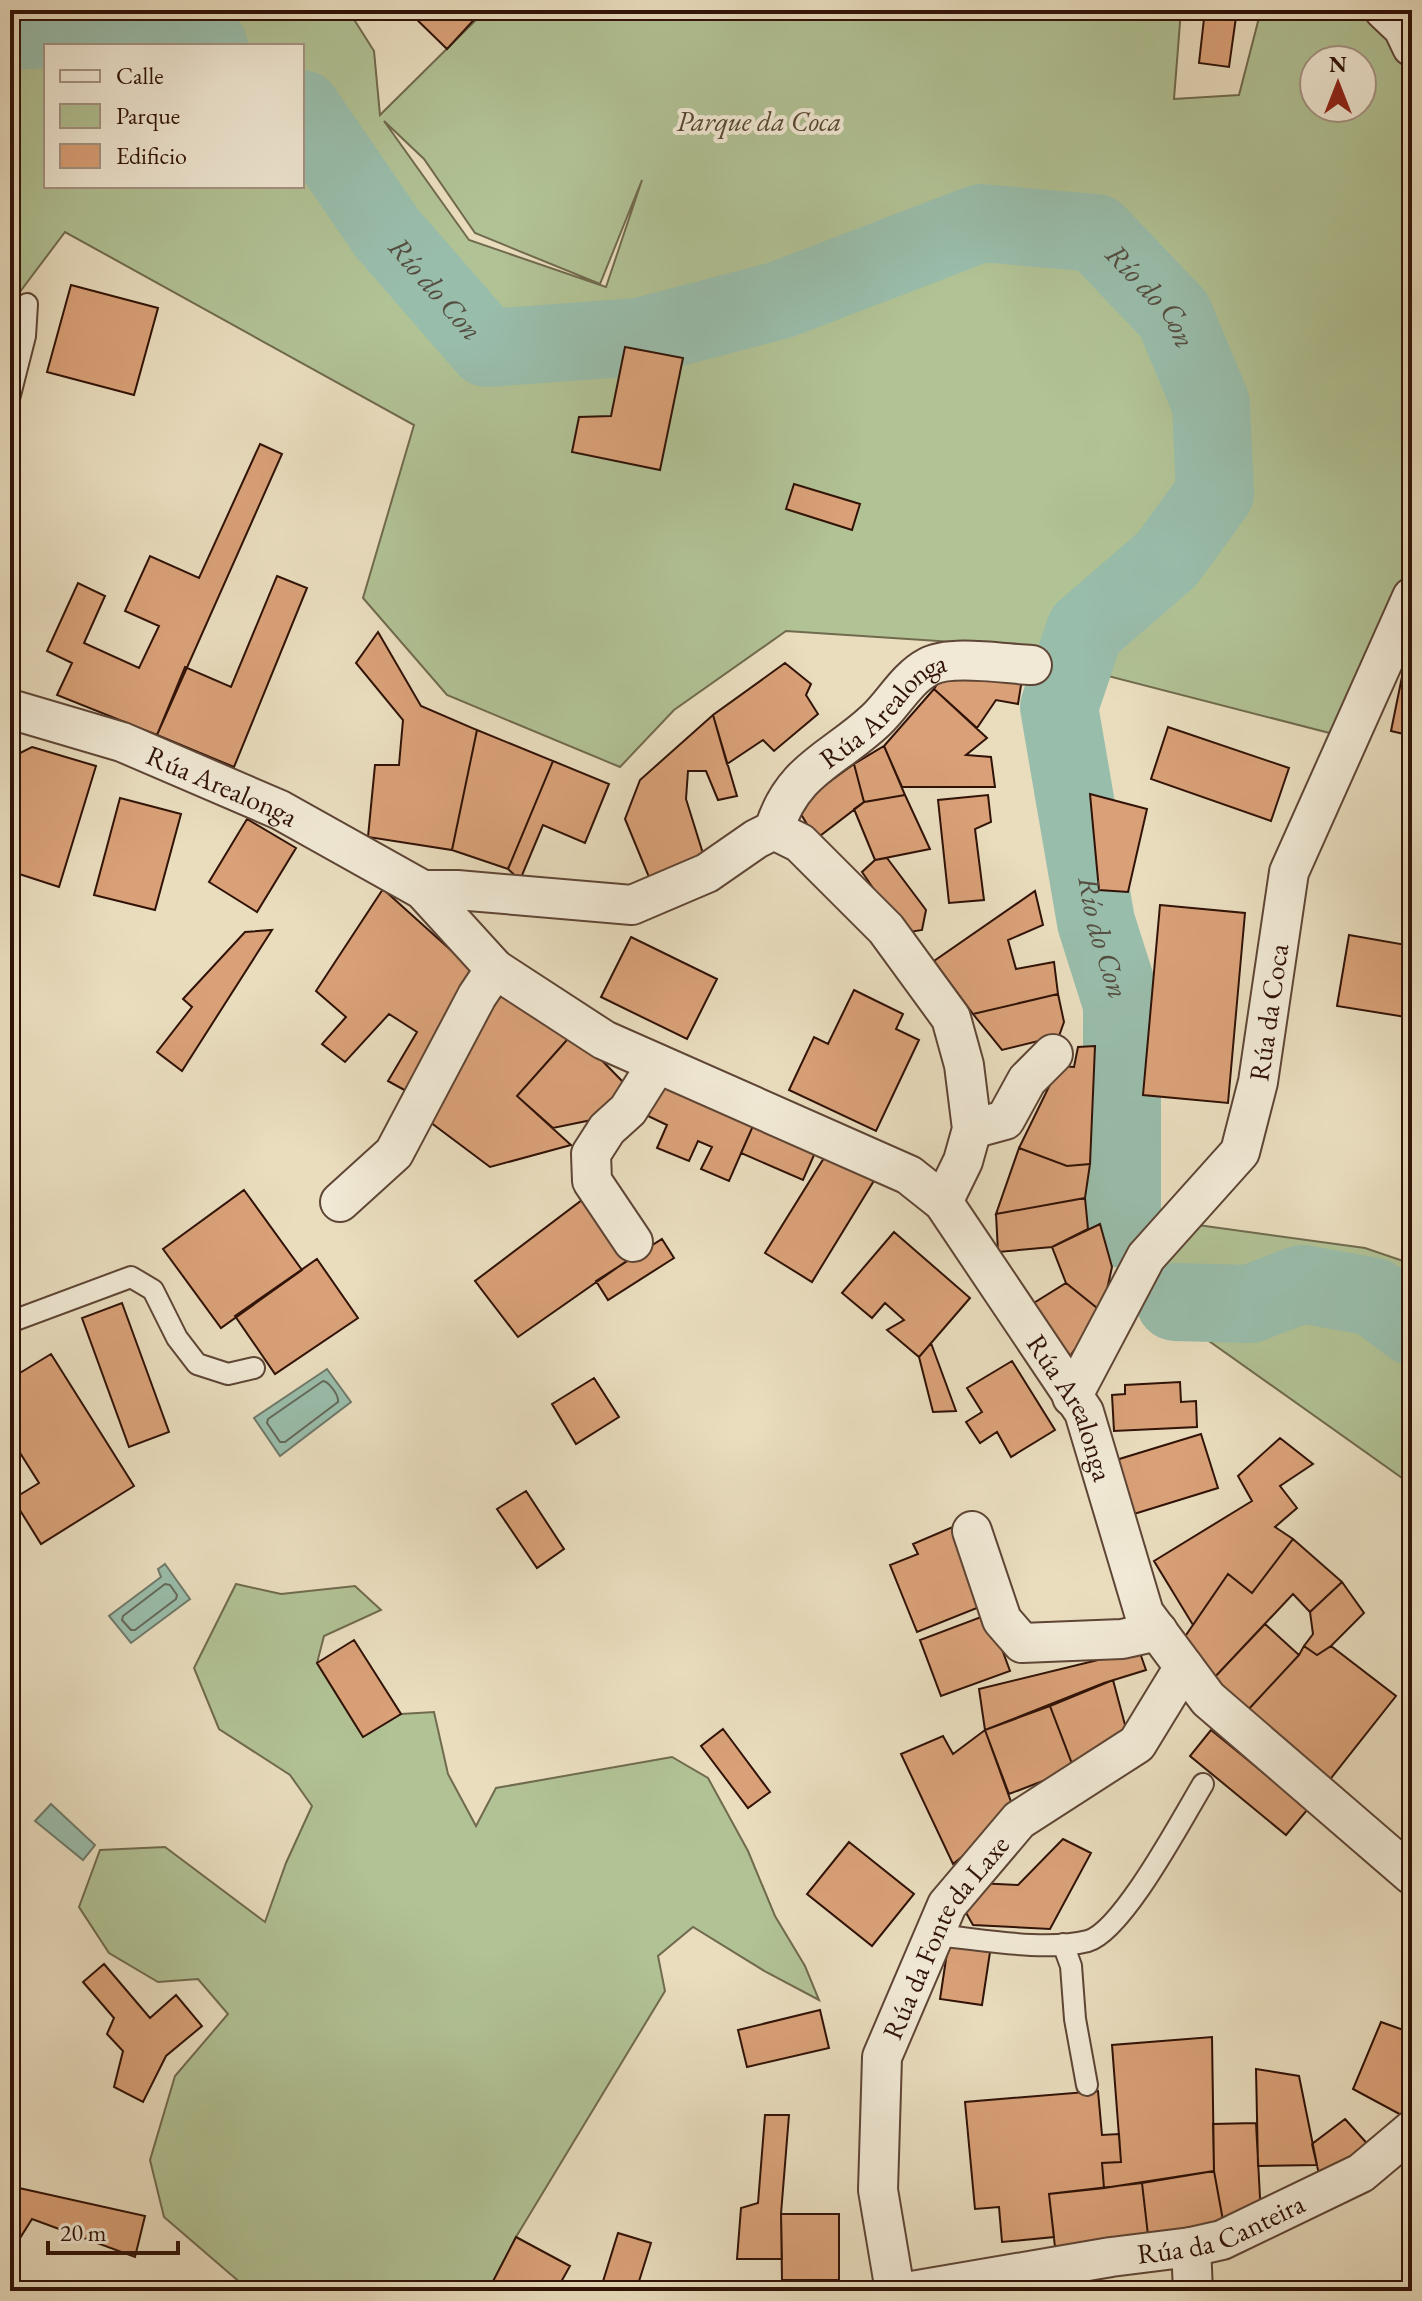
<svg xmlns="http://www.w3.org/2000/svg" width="1422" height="2301" font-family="'EB Garamond',serif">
<rect width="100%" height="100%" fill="#e9ddbe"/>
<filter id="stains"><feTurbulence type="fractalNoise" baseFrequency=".0025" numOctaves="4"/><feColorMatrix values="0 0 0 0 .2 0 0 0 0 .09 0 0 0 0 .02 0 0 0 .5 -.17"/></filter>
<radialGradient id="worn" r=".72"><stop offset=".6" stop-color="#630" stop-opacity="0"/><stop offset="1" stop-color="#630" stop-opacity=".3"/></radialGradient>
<path fill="#b1c295" stroke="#706a4e" stroke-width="2" fill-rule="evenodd" d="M10 10H348L374 51 380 115 486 10H1181L1174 99 1239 95 1261 10H1384L1412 47V585L1349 738 984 644 786 631 674 710 620 767 447 695 363 598 414 425 65 232 10 305ZM46 46H302V186H46ZM1314 60H1362V108H1314ZM384 121 424 159 475 233 600 284 642 180 606 287 469 240Z
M1176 1222 1365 1248 1412 1264V1485L1130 1285Z
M236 1584 281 1594 355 1586 381 1610 324 1636 317 1663 363 1737 401 1714 434 1712 448 1774 476 1826 496 1788 672 1757 708 1778 748 1851 775 1916 805 1966 819 2000 766 1972 693 1927 658 1956 665 1991 516 2237 488 2291H250L164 2217 150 2160 175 2076 228 2014 198 1979 158 1982 109 1953 79 1907 100 1850 165 1847 265 1922 286 1863 312 1806 290 1775 219 1729 194 1668Z"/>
<path fill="#99bdab" stroke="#6f7969" stroke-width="2" d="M327 1369 351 1402 280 1456 254 1418Z
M165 1564 190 1599 131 1643 109 1616 161 1577 158 1569Z
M51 1804 95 1845 83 1860 35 1821Z"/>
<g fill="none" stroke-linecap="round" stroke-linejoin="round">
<path stroke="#646859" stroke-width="2" d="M323 1381C329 1382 339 1395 338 1402L285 1442H280L267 1423 268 1419Z
M165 1584 170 1585 177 1595 176 1599 135 1630H131L122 1620 123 1616Z"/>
<g stroke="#99bdab" stroke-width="78">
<path d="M10 31 164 23 209 46"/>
<path id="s1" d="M302 109 387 233 487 348 639 337 780 300 981 223 1096 233 1174 315 1211 404 1215 493 1167 559 1085 630 1059 707 1096 922 1122 1004V1229"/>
<path d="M1175 1302 1250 1304 1302 1284 1374 1297 1412 1326"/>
</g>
</g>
<path fill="#daa178" stroke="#301207" stroke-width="2" d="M407 10H483L447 49Z
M1205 10H1237L1229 67 1199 63Z
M71 285 158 308 134 395 47 372Z
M625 347 683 358 660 470 572 452 579 417 611 416Z
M260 444 282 454 157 735 57 695 72 663 47 651 78 583 105 596 84 643 139 668 159 626 125 611 150 556 199 578Z
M794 484 860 504 852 530 786 509Z
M277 576 307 588 234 767 157 735 185 667 231 687Z
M378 632 421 706 477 730 452 850 368 837 375 765H399L403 720 356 663Z
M1405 662 1412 664V736L1391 731Z
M785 663 811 684 806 695 818 714 774 751 763 740 727 764 713 715Z
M945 672 1022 679 1018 704 996 700 977 728 934 689Z
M934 689 987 738 966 755 991 757 995 787H902L884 746Z
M713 715 737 796 718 800 706 771H688L686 799 705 860 651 882 625 819 640 780Z
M1168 727 1289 768 1271 821 1151 779Z
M477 730 553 761 508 869 452 850Z
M884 746 905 795 864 802 854 764Z
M32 747 96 766 59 887 10 871V768L14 756Z
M553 761 609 784 585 843 543 825 520 880 508 869Z
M854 764 864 802 816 839 796 806Z
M1090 794 1147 809 1128 892 1099 890Z
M905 795 930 849 875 860 854 809 864 802Z
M988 795 991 822 975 829 984 900 949 903 938 800Z
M120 798 181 814 155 910 94 895Z
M247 819 296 848 257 912 209 882Z
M887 858 926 910 922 930 904 933 862 872 875 860Z
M383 889 474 971 419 1098 388 1081 417 1032 389 1014 345 1062 322 1044 346 1017 316 991Z
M1035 891 1043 925 1008 940 1016 969 1054 962 1058 994 973 1014 934 961Z
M1160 905 1245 913 1228 1103 1143 1095Z
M272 930 182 1071 157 1052 192 1007 183 999 245 932Z
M1349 935 1412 946V1018L1337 1006Z
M631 937 717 979 687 1039 601 997Z
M854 990 903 1014 896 1029 919 1040 876 1131 789 1090 814 1037 828 1044Z
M516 991 574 1032 517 1096 571 1145 490 1167 422 1116 492 1001Z
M1058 994 1064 1022 1059 1036 1002 1050 973 1014Z
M574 1032 623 1082 601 1118 553 1128 517 1096Z
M1095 1046 1090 1164 1067 1166 1019 1148 1059 1066 1074 1067 1078 1047Z
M662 1079 756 1119 729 1181 701 1169 712 1147 698 1141 689 1161 657 1148 667 1125 646 1115Z
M756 1119 818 1146 803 1180 741 1153Z
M1019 1148 1067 1166 1090 1164 1085 1198 996 1214Z
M829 1150 875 1179 812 1282 765 1253Z
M244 1190 302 1270 221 1328 163 1249Z
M1085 1198 1088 1229 1052 1247 998 1252 996 1214Z
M582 1200 628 1260 518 1337 475 1281Z
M1100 1224 1112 1267 1102 1312 1066 1283 1052 1247Z
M894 1232 970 1298 919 1357 887 1330 904 1320 885 1303 872 1318 842 1293Z
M662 1239 674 1258 608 1300 596 1281Z
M317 1259 358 1318 275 1374 235 1316Z
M1066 1283 1102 1312 1070 1356 1029 1306Z
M122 1303 169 1432 129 1447 82 1318Z
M931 1343 956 1411 933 1412 919 1357Z
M51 1354 134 1486 41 1544 13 1499 39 1483 15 1445 10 1449V1379Z
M1012 1361 1055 1430 1011 1457 997 1432 980 1443 966 1422 982 1412 967 1388Z
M594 1378 619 1417 576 1444 552 1404Z
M1180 1382 1181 1402 1196 1401 1197 1427 1114 1431 1112 1395 1125 1394V1385Z
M1201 1434 1218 1488 1134 1514 1116 1460Z
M1280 1438 1313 1464 1280 1486 1297 1508 1275 1527 1293 1539 1252 1593 1228 1574 1193 1625 1154 1561 1252 1501 1238 1476Z
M526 1491 564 1549 537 1568 497 1509Z
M955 1526 987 1604 917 1632 890 1565 918 1554 913 1544Z
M1293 1539 1342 1582 1310 1612 1293 1594 1212 1680 1184 1638 1228 1574 1252 1593Z
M1342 1582 1364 1613 1331 1646 1317 1655 1304 1646 1313 1634 1310 1612Z
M989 1614 1010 1671 941 1696 920 1640Z
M1265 1624 1299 1655 1247 1711 1212 1680Z
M354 1640 401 1714 363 1737 317 1663Z
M1304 1646 1317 1655 1331 1646 1396 1696 1328 1782 1247 1711 1299 1655Z
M1139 1650 1146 1670 1104 1683 985 1730 979 1689Z
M1113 1680 1128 1736 1074 1769 1050 1706Z
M1050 1706 1074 1769 1009 1794 985 1730Z
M723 1729 770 1792 748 1808 701 1746Z
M985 1730 1014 1810 989 1835 953 1864 901 1754 943 1736 953 1754Z
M1211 1730 1308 1809 1286 1835 1190 1756Z
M1063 1839 1091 1853 1050 1929 973 1925 965 1911 977 1883 1018 1885Z
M849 1842 914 1894 872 1946 807 1894Z
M948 1946 990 1952 982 2005 940 1999Z
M104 1964 150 2018 176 1995 202 2026 166 2056 143 2102 114 2087 123 2051 107 2034 114 2018 83 1982Z
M820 2010 829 2048 747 2067 738 2030Z
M1381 2022 1412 2033V2060L1405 2081 1412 2084V2111L1405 2117 1353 2089Z
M1212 2037 1214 2171 1104 2188 1102 2163 1121 2162 1112 2045Z
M1256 2069 1299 2076 1317 2165 1258 2166Z
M1098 2091 1102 2135 1119 2134 1121 2162 1102 2163 1104 2188 1049 2194 1054 2237 1002 2242 999 2207 975 2209 965 2102Z
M765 2115H789L781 2214 782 2259H737L741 2208 758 2203Z
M1345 2119 1373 2150 1321 2183 1312 2144Z
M1256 2123 1261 2216 1224 2226 1214 2171 1213 2124Z
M1214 2171 1224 2226 1149 2244 1142 2183Z
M1142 2183 1149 2244 1056 2256 1049 2194Z
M10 2186 145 2216 135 2257 32 2219 10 2254Z
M781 2214H839V2280H782Z
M618 2233 651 2243 636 2291H600Z
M516 2237 570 2266 556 2291H488Z"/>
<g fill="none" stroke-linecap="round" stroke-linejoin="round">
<defs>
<path id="service" d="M10 395 25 336 27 304
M10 1322 131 1277 153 1290 177 1338 197 1364 228 1374 254 1368
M935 1935C980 1939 1044 1952 1088 1941 1123 1931 1183 1817 1203 1784
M1063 1944 1071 1966 1075 2019 1087 2085"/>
<g id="minor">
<path d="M1384 10 1403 28 1412 47"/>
<path id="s2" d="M10 709 122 742 280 810 423 890 495 969 604 1040 909 1175 943 1202 1084 1412 1144 1613 1208 1699 1412 1875"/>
<path id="s3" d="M774 830C792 769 835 759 876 720 893 704 907 678 928 667 950 654 1005 664 1032 665"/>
<path d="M423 890H457L632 905 707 873 756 839 774 830 800 843 886 929 951 1018 964 1065 972 1129 963 1161 943 1202"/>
<path d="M972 1129 1005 1120 1027 1080 1053 1054"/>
<path d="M340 1202 394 1153 477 996 495 969"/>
<path d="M633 1242 592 1181 591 1154 607 1129 628 1110 657 1064"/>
<path id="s4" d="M1072 1397 1146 1257 1240 1152 1258 1082 1289 872 1412 597"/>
<path d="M972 1531 1002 1620 1022 1643 1122 1639 1158 1631"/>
<path d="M1191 2247 1193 2291"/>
<path id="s5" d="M895 2291 878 2190 882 2057 947 1905 1019 1820 1137 1744 1184 1667"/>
<path id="s6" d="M912 2291 1111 2257 1191 2247 1222 2240 1361 2173 1412 2130"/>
</g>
</defs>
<use href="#service" stroke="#5e4535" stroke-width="24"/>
<use href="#minor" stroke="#5e4535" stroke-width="42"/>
<use href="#service" stroke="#f1e9d5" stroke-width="20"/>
<use href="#minor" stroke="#f1e9d5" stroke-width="38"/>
</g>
<g text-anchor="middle" stroke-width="8" stroke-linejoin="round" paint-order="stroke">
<g font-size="28" font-style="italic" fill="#574732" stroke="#f1e9d5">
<text x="759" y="131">Parque da Coca</text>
</g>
<g font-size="28" fill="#301207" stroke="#f1e9d5">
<text dy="10" stroke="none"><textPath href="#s3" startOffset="166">Rúa Arealonga</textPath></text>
<text dy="10" stroke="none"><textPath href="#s2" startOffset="226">Rúa Arealonga</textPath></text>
<text dy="10" stroke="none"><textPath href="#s4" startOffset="442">Rúa da Coca</textPath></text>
<text dy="10" stroke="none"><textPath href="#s2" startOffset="1310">Rúa Arealonga</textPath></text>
<text dy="10" stroke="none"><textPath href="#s5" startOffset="372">Rúa da Fonte da Laxe</textPath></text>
<text dy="10" stroke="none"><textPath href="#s6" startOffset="316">Rúa da Canteira</textPath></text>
</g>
<g font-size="30" font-style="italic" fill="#554e40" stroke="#f1e9d5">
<text dy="10" stroke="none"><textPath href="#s1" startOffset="224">Río do Con</textPath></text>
<text dy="10" stroke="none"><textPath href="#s1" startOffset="1016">Río do Con</textPath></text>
<text dy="10" stroke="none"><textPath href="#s1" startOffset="1736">Río do Con</textPath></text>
</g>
</g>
<rect width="1422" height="2301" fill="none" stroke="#e9ddbe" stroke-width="40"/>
<rect x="12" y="12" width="1398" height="2277" fill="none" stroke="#301207" stroke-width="4"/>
<rect x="20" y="20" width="1382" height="2261" fill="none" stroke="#301207" stroke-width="2"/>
<rect x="44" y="44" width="260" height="144" fill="#f1e9d5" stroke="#a49383" stroke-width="2"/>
<rect x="60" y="70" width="40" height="12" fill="#f1e9d5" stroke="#a49383" stroke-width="2"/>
<text x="116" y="84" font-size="24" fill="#301207">Calle</text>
<rect x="60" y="104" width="40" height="24" fill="#b1c295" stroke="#a49383" stroke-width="2"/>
<text x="116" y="124" font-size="24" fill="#301207">Parque</text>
<rect x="60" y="144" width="40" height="24" fill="#daa178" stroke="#a49383" stroke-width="2"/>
<text x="116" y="164" font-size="24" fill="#301207">Edificio</text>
<g transform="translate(1338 84)"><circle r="38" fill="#f1e9d5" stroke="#a49383" stroke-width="2"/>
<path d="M0-6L14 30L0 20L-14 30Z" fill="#8f2418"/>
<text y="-12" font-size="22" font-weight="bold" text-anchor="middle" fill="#301207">N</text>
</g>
<path d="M48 2241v12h130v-12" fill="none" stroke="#301207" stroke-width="4"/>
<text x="60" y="2241" font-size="24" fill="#301207" stroke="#f1e9d5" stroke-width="6" paint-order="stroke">20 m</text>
<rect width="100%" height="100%" filter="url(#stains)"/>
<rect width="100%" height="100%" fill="url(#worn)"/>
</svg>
